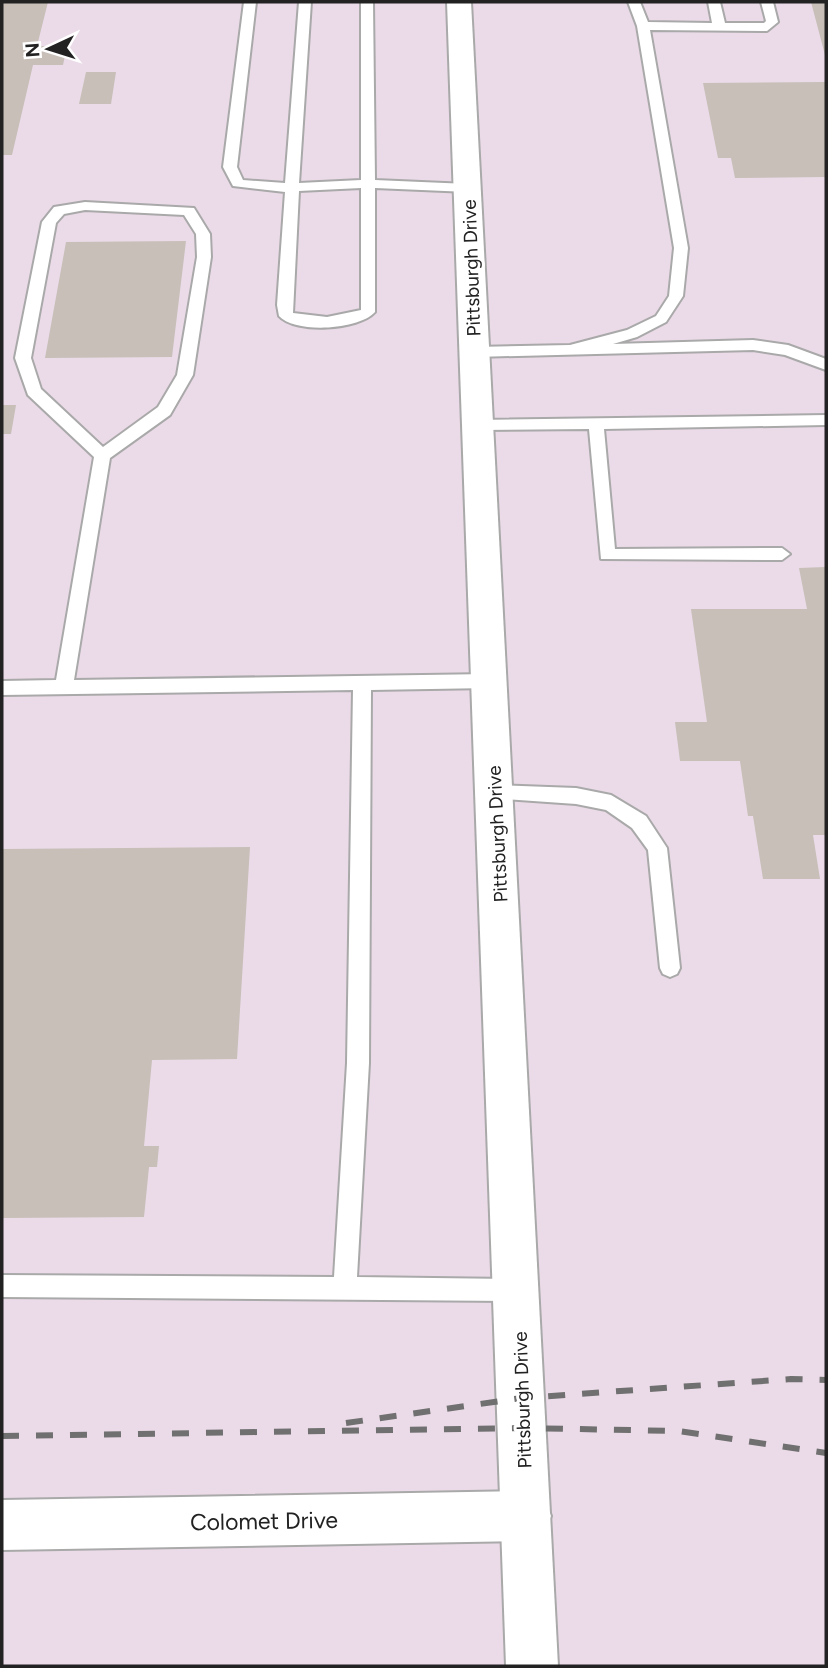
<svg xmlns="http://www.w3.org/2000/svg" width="828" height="1668" font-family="Figtree,sans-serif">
<rect width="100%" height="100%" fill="#f2efe9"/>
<path fill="#ebdbe8" d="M2 2H826V1666H2Z"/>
<path fill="#c7bfb8" d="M2 2H48L37 46H67L63 65H33L12 155H2Z
M811 2H826V55H825Z
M86 72H116L111 104H79Z
M826 82V177L735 178 731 158H718L703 83Z
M186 241 172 357 45 358 66 242Z
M2 405H16L11 434H2Z
M826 567V835H813L820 879H763L753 816H748L740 761H680L675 722H707L691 609H807L799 568Z
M250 847 237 1059 152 1060 144 1146H159L157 1167H149L144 1217 2 1218V849Z"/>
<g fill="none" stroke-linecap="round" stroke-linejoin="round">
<defs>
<path id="service" d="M244 2H256L237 167 243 180 285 183 299 2H311L299 183 361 180V2H373L375 180 468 184 475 188 468 192 375 188V312C359 330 295 334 279 316L277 305 285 192 233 186 223 167ZM361 188V310L327 317 293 313 299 191Z
M628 2H640L648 22 712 23 708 2H720L725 23H764L766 21 761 2H773L778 22 767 31 650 30 688 248 683 296 666 322 637 337 613 344 753 340 788 345 826 359V370L785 355 753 350 475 357 467 352 475 347 570 345 627 330 656 316 669 296 674 248 637 26Z
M85 202 194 208 210 234 211 257 193 375 170 415 110 458 74 680 490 674 496 676 499 681 496 686 490 688 371 690 369 1063 357 1277 517 1279 525 1282 529 1290 525 1298 517 1301 2 1297V1275L334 1277 347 1063 353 690 2 695V681L56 680 94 457 28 395 15 358 42 222 54 207ZM85 210 184 215 196 234 197 257 177 375 158 407 103 447 41 389 31 358 56 223 64 214Z
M826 415V425L604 429 615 549 782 548 790 554 782 560 601 559 589 429 478 430 470 425 478 420Z
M495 785 576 788 611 795 646 816 667 848 680 968 677 974 670 977 663 974 660 968 648 850 632 828 606 810 576 804 488 798 486 793 488 788Z"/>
<path id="minor" d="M526 1491 544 1498 551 1516 544 1534 526 1541 2 1550V1500Z"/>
<path id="tertiary" d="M447 2H471L558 1666H506Z"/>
</defs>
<use href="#service" stroke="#a9a9a9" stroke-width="4"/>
<use href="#minor" stroke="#a9a9a9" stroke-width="4"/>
<use href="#tertiary" stroke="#a9a9a9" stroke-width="4"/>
<use href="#service" fill="#fff" fill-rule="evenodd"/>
<use href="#minor" fill="#fff" fill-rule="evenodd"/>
<use href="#tertiary" fill="#fff" fill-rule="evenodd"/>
<path stroke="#707070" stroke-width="6" stroke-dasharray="17 17" stroke-linecap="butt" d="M346 1423 522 1398 791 1379 826 1380
M2 1436 523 1428 678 1431 826 1453"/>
</g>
<g text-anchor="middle" stroke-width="6" stroke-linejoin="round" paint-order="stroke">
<g font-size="19" fill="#222" stroke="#fff">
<text transform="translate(471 268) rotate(-92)" y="7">Pittsburgh Drive</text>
<text transform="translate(497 834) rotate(-93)" y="7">Pittsburgh Drive</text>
<text transform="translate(522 1400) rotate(-92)" y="7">Pittsburgh Drive</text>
</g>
<g font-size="23" fill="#222" stroke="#fff">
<text transform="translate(264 1521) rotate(-1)" y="8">Colomet Drive</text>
</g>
</g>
<rect width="828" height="1668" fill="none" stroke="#222222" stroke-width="7"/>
<g transform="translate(49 49) rotate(266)" stroke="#ffffff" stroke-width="5" paint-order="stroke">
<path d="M0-5L12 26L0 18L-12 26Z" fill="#222222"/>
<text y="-10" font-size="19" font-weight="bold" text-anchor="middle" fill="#222222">N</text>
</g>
</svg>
